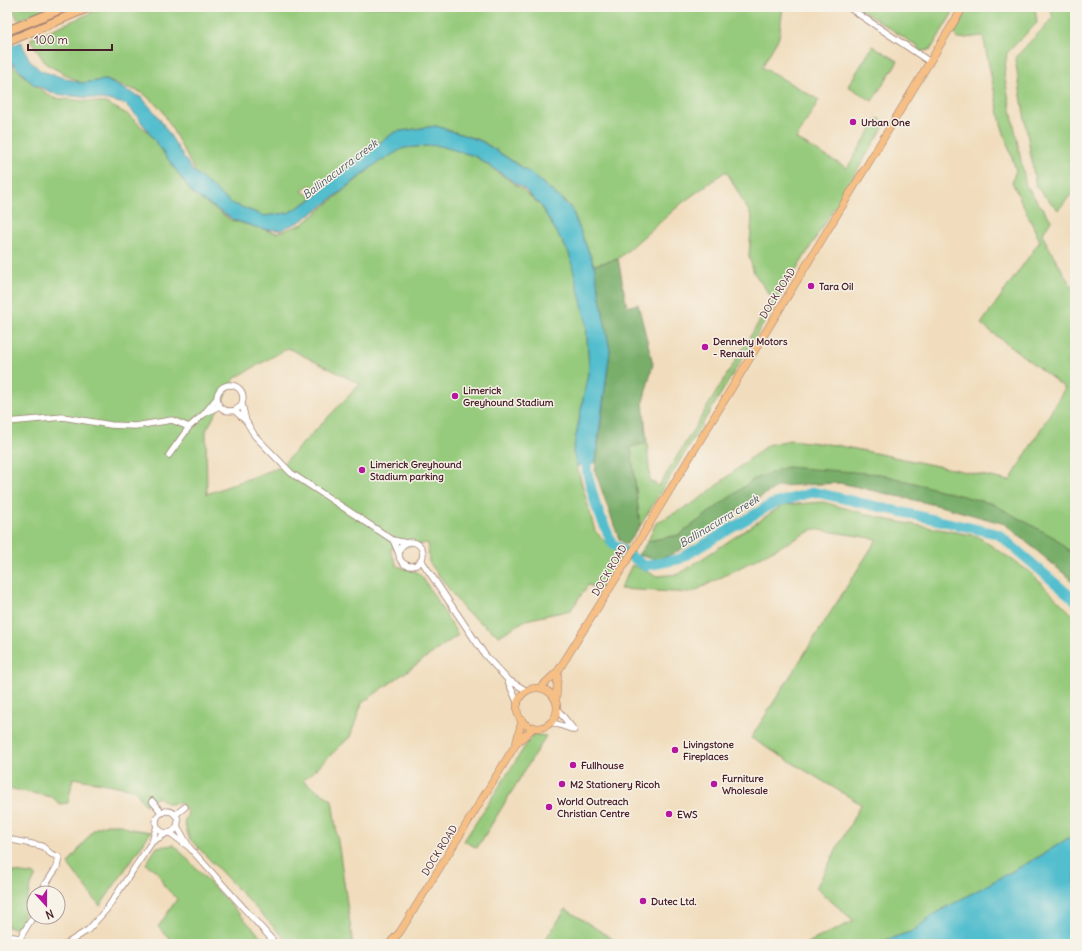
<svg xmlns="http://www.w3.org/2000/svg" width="1082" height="951" font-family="Delius,sans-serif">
<rect width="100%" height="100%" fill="#f7f3e8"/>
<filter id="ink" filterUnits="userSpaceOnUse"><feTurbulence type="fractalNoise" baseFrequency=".025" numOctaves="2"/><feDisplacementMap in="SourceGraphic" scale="8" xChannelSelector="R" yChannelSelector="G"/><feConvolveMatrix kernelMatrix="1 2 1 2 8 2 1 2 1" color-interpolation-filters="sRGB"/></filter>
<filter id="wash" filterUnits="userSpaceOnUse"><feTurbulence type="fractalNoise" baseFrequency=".012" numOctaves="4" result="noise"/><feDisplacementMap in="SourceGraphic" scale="16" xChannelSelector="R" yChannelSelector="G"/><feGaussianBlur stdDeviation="0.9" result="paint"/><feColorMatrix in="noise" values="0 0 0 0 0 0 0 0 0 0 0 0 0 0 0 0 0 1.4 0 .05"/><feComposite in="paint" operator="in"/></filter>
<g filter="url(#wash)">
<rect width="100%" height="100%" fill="#f1ddbd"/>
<path fill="#96ca7b" stroke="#707453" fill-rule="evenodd" d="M12 7H50L18 20Z
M105 7H783L779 37 762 67 819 100 796 139 847 168 878 118 886 123 640 526 631 447 647 443 650 481 659 486 773 299 754 273 749 256 752 217 726 171 682 203 618 259 594 265 571 207 532 174 482 141 436 126 395 132 358 158 321 190 309 185 302 191 313 198 288 213 264 216 231 203 197 175 162 110 143 93 106 80 81 83 46 64 30 39Z
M857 7H956L931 49 921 52 917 46Z
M970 7H1035L1037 23 1007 53 1004 74 1026 186 1051 220 1042 235 1075 293V556L1055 538 880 474 753 480 679 535 648 541 656 523 697 501 767 445 790 440 836 445 1010 481 1065 388 981 324 1040 241 1012 182 1016 170 1001 124 983 36 957 39 955 32Z
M1050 7H1075V190L1058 210 1036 187 1015 59C1028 42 1040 33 1053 18Z
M873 46 898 61 872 101 848 86Z
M7 61 33 84 53 98 106 103 127 114 150 134 193 194 231 220 277 233 303 224 377 163 403 148 437 145 475 156 523 190 541 206 569 253 575 270 586 321 589 368 573 452 595 531 621 557 601 589 588 585 571 610 526 620 499 636 465 611 429 562 428 543 390 549 397 566 417 572 423 578 458 635 362 703 350 737 303 781 332 800 353 944H290L189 838 184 822 188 813 181 803 168 804 158 797 145 805 134 789 73 778 68 803 60 804 52 797 7 788ZM288 348 360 384 280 467 207 494 206 431 235 378Z
M823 502 888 520 977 536 1030 572 1075 617V836L1070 837 1042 855 934 914 913 931 874 944H805L854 921 816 888 861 804 751 738 877 539 814 529 691 593 620 589 632 565 657 576 679 574 783 505Z
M533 734 546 736 477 848 464 841Z
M107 824H120L130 829 151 832 100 906 68 864 94 829Z
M174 845 268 944H175L158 927 177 899 164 886 158 872 146 864 157 847Z
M7 871 36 875 30 888 20 929 7 927Z
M566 909 620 944H542Z"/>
<path fill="#78ae6b" stroke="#61664b" d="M618 259 627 307 638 304 653 364 643 402 647 443 631 447 640 526 626 545 619 539 595 471 610 351 594 265Z
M786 467 880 474 993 504 1055 538 1075 556V583L1005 524 944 507 840 483 779 486 735 512 677 552 657 560 638 555 648 541 679 535 753 480Z"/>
<path fill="#53bece" stroke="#4e6e7c" d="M21 42 30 61 41 71 81 83 106 80 142 98 157 115 192 170 231 203 264 216 288 213 312 199 358 158 395 132 436 126 481 141 532 174 571 208 594 265 610 351 595 463 577 466 573 452 589 368 586 321 569 253 541 206 523 188 475 156 437 145 404 148 377 163 320 208 299 222 280 230 262 229 234 220 193 194 137 116 125 104 108 100 56 94 33 84 7 58V48Z
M1075 836V944H874L913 931 934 914 1042 855 1070 837Z"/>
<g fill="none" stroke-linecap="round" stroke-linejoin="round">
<path stroke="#53bece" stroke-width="10" d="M586 451 587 472 596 506 612 543 645 566 680 559 772 504 814 492 998 534 1075 600"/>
</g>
</g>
<g filter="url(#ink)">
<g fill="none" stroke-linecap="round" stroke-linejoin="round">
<defs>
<path id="minor" d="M848 7 930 62
M217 398a13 13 0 1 1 26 0a13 13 0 1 1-26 0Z
M217 398 204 414 219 406
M235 411 246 421 242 404
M246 421 255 436 291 473 393 540
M7 422 63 417 111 425 135 426 172 420 189 427
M169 455 189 427 204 414
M399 554a12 12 0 1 1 24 0a12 12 0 1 1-24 0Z
M399 554 393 540 406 543
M421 560 485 655 507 679 527 691
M507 679 518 704
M557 709 574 730
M551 722 574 730
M152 801 162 813
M156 822a11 11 0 1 1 22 0a11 11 0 1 1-22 0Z
M175 815 185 807
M177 826 188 845
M170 833 189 847 276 944
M7 839 42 846 51 854 59 857 57 867 40 893
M152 842 167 833
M45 884 52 893
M58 900V904
M7 936 20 938
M22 944 20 938 34 915
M66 944 88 930 106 910 152 842 157 826"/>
<path id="major" d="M540 688 558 671 625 564 963 7
M517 708a20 20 0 1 1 40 0a20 20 0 1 1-40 0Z
M556 700 558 671
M516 744 522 720
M389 944 400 932 516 744 534 727"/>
<path id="highway" d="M7 31 66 7
M7 42 90 7"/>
</defs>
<use href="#minor" stroke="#9e7e74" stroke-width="7"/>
<use href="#major" stroke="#9e7e74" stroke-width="8"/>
<use href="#highway" stroke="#9e7e74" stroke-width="10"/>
<use href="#minor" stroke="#fff" stroke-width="5.5"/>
<use href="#major" stroke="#f5bf86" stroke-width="7"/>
<use href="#highway" stroke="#f5bf86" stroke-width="8"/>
</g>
</g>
<g fill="#b5179e" stroke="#f7f3e8" stroke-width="1.5">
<circle cx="853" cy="122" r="4"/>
<circle cx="811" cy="286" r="4"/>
<circle cx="705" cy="347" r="4"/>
<circle cx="455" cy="396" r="4"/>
<circle cx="362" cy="470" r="4"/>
<circle cx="675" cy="750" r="4"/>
<circle cx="573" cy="765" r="4"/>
<circle cx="562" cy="784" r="4"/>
<circle cx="714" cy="784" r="4"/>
<circle cx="549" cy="807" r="4"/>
<circle cx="669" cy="814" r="4"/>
<circle cx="643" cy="901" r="4"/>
</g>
<g text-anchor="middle" stroke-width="3" stroke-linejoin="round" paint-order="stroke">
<g font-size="10" font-weight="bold" fill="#4a1f2b" stroke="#f7f3e8" text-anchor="start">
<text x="861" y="126">Urban One</text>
<text x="819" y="290">Tara Oil</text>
<text x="713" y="345">Dennehy Motors<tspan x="713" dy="12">- Renault</tspan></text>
<text x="463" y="394">Limerick<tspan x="463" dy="12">Greyhound Stadium</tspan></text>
<text x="370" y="468">Limerick Greyhound<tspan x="370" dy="12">Stadium parking</tspan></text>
<text x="683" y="748">Livingstone<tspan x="683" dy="12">Fireplaces</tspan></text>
<text x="581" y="769">Fullhouse</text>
<text x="722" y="782">Furniture<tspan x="722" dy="12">Wholesale</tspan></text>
<text x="570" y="788">M2 Stationery Ricoh</text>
<text x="557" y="805">World Outreach<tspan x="557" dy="12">Christian Centre</tspan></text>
<text x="677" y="818">EWS</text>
<text x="651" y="905">Dutec Ltd.</text>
</g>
<g font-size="10" fill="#4a1f2b" stroke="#f7f3e8">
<text transform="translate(777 293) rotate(-58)" y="4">DOCK ROAD</text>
<text transform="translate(609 570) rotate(-59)" y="4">DOCK ROAD</text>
<text transform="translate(439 850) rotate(-58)" y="4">DOCK ROAD</text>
</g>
<g font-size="11" font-style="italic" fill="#4d5764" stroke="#f7f3e8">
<text transform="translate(340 169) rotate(-37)" y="4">Ballinacurra creek</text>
<text transform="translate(719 521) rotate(-31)" y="4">Ballinacurra creek</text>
</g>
</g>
<rect width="1082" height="951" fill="none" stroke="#f7f3e8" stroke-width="24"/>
<g transform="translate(46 905) rotate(159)"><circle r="19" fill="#f7f3e8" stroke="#b29e9c"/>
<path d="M0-3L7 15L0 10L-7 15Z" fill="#b5179e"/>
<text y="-6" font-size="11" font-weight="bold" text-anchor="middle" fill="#4a1f2b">N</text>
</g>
<path d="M28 44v6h84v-6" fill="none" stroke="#4a1f2b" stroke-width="2"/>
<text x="34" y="44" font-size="12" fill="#4a1f2b" stroke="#f7f3e8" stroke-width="3" paint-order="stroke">100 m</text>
</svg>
